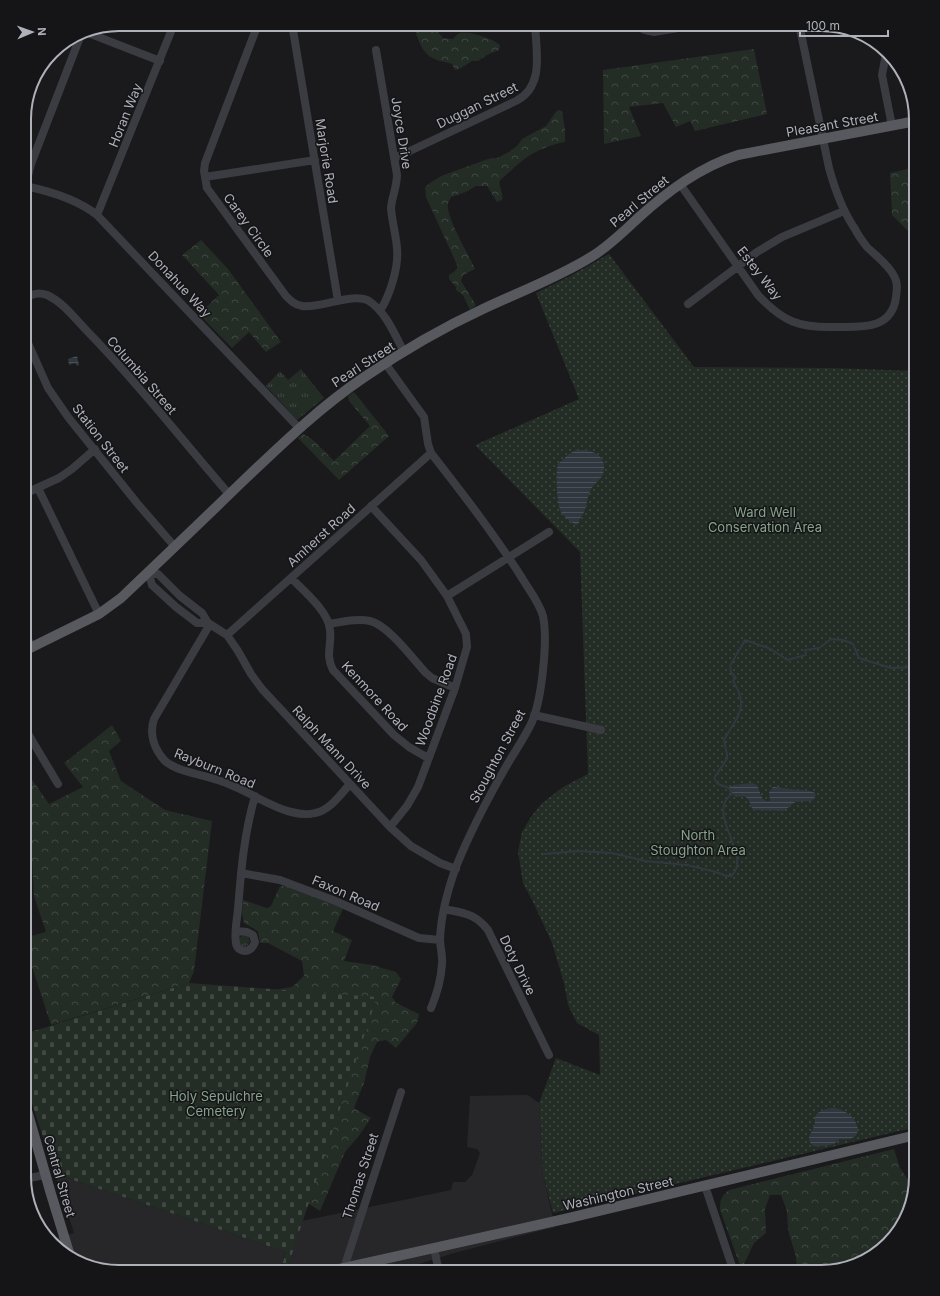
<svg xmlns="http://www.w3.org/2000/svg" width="940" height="1296" font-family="Inter,sans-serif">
<defs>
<pattern id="grass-tufts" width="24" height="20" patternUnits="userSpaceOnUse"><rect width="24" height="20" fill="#242c26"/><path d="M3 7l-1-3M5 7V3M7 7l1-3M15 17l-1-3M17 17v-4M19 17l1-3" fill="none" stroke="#414843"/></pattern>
<pattern id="forest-crowns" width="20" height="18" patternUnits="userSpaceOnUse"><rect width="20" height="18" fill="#242c26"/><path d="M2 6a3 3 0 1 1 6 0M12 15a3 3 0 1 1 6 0" fill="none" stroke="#414843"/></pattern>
<pattern id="cemetery-stones" width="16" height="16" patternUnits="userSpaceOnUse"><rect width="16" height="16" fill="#242c26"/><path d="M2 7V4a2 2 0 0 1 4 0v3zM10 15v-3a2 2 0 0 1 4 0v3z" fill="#414843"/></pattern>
<pattern id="park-dots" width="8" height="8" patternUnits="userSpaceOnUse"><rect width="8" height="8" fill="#242c26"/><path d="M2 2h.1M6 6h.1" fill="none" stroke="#414843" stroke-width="1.8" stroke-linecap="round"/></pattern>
<pattern id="water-rules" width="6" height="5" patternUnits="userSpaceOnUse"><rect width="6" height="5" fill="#31373f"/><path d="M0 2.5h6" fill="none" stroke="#4c5159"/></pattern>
</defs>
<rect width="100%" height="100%" fill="#1a1a1c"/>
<path fill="#272629" d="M528 1095 539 1103 543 1175 555 1227 454 1253 406 1268 407 1272H286L302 1221 451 1190 453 1182H465L472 1175 480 1153 477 1149 467 1147 470 1096Z
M55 1174 286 1252 280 1272H113L71 1259 51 1239 74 1233Z"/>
<path fill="url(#grass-tufts)" d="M301 369 324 398 297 420 266 386 280 371 288 380Z
M238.5 941a5.5 5.5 0 1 1 11 0a5.5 5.5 0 1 1-11 0Z"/>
<path fill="url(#forest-crowns)" d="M412 24C428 24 433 25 443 38L453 39C455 37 456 35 458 34 466 29 494 39 500 45L499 50 487 55 478 61H472L461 68 455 70 452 64C447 62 442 62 437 60 420 54 419 38 412 24Z
M754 49 767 114 695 131 690 121 676 127 663 103 629 107 641 136 604 144 603 70Z
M558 110 562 111 565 129V142C549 145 534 151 522 161 514 167 508 174 500 180 498 188 504 192 502 200L497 202 487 186H476L466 192 451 197C450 199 449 201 448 203 445 216 469 255 475 269L463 275 461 281 476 305 470 310 463 295 456 290V287L449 279V275L455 271 458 267 426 197 425 187 430 183 441 176 488 159 497 158 509 152 517 146 522 139 546 126 555 113Z
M916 167V239L892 215 890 173Z
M201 240 228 269 281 342 266 352 249 332 232 348 199 314 219 295 182 255Z
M354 392 389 436 339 480 298 438 303 434 312 439 334 461 370 426 349 401 348 396Z
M112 725 121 741 109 751 121 781 165 810 212 821 194 971 189 983 51 1025 24 942V938L46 932 34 896 31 838 24 834V771H26L49 804 83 787 64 763Z
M280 886H286L326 900 343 909 333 931 352 940 344 961 372 965 396 972 401 979 392 997 396 1003 419 1014 417 1023 396 1048 386 1040 377 1042 370 1057 364 1083 354 1108 371 1118 358 1137 345 1152 320 1211 292 1193 267 991 292 987 304 976 302 961 268 943H260L258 931 244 923 242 913 243 900 267 908 271 906Z
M894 1149 900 1168 911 1184H914L903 1225 869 1259 821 1272H797L796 1257 788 1230 787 1211 781 1195H770L765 1209 766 1233 754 1243 743 1266 741 1268 720 1210C720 1200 721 1196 729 1190Z"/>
<path fill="url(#cemetery-stones)" d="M189 983 377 997 286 1272H280L286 1252 55 1174 24 1079V1034Z"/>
<path fill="url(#park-dots)" d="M609 254 694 367 830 368 916 371V1127L553 1213 543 1175 539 1103 556 1058 600 1075 599 1035 577 1023 568 1005 564 983 552 943 534 904 523 883 518 852 522 832 531 817 541 804 563 787 588 774 580 552 475 445 579 399 536 293 572 275Z"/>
<path fill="url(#water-rules)" d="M77 356 79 365 77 366 75 363 69 365 68 359Z
M576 450C590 449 609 454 603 474 600 481 593 484 590 491 587 498 587 505 584 512 582 516 579 518 579 523L576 525C571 522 564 517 561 512 557 505 555 472 558 464L569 454Z
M752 783 757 785C761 792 760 802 770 801L769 792 773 787 810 791 815 793 816 795 812 801 795 802 784 811 753 810C748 802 751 794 736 797L729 791V788L734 785Z
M834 1108C858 1111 870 1143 840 1139 838 1140 836 1142 834 1144 831 1145 816 1147 813 1146 805 1137 811 1135 814 1126 816 1122 813 1118 817 1114 821 1110 829 1108 834 1108Z"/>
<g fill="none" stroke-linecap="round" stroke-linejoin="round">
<path stroke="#31373f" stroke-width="2" d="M544 854 577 851 612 853 645 861 687 865 716 872 726 876H731C754 857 704 813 732 794L729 788 718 784 714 778 727 759V754L724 740C731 726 745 713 740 696 739 691 736 686 733 681L736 678 731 672 730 666 745 640 771 649 787 660 806 655 805 650 819 648 831 639 843 640 853 644 859 658 891 668 916 667"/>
<path stroke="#3b3c41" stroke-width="8" d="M258 24 205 163 204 171 207 188 286 296C291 301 295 305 302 306 320 309 353 292 369 301 386 312 395 335 404 352
M292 24 338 301
M636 24C641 30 647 31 654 32L702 24
M83 31 160 61
M376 50 397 175C397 186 392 197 391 208 392 222 396 235 397 248 399 267 390 295 380 311
M886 54 882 75 892 126
M395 158 516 101C545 86 536 51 535 24
M205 177 315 160
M680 184 758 295C783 322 799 328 836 327 861 327 892 330 896 297 897 289 898 283 894 276 888 264 876 256 867 247 863 242 858 235 855 229 842 210 835 190 829 168L799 24
M25 186C49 191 78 200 97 215L299 428
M24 191 31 164 82 32
M97 215 174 24
M24 299C31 294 39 292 47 295 63 302 76 320 88 332 138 383 182 440 229 494
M688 304 757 252 782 237 844 211
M24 334 48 388 68 417 137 503 175 547
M385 363 424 417 428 444 431 453C463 494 494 534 522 578 529 590 539 602 543 616 548 640 542 698 532 722 525 737 515 751 507 765 488 798 470 832 456 867 448 889 441 915 440 939 440 947 443 956 442 964 441 980 437 994 431 1008
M38 488 99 614
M24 494 59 478 72 469 95 449
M371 506 421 560 447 596 466 634 467 647 455 688 418 787 407 806 390 827
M148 572 158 574 180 596 202 613 208 623 227 635 238 651 251 674 262 689 390 827 411 846 440 863 456 869
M148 572 152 585 176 607 197 623H208
M291 578C303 590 329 612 330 630 332 645 325 655 333 670L394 735 409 747 428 758
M447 596 549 532
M210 624 154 719C149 734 154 749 165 761 173 768 185 771 196 774 208 777 221 780 233 786 253 794 271 807 291 812 299 814 308 815 315 813 330 810 340 795 350 784
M329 624C342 622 357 618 370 621 388 625 413 659 426 673L432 678 455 688
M24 629 31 647
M227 635 431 453
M534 715 601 730
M24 727 58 784
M241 873 280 880 333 900 419 938 440 940
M444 909C463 913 475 913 488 930L549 1055
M236 931 247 932 253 935 255 942C253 948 248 953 241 950 238 949 236 946 236 943 234 933 237 920 238 909 241 871 244 834 255 796
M24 1179 45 1175
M705 1186 734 1272
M434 1248 439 1272
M344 1268 401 1092"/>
<path stroke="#58585f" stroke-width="10" d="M24 651 99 614 121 598C162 559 203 520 243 481 282 444 319 408 363 378 401 352 442 328 483 309 519 292 557 278 591 257 608 247 623 232 638 218 668 191 700 167 738 155L916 121
M24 1100 51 1194 71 1259
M326 1272 569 1218 916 1135"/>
</g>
<g text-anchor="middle" stroke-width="3" stroke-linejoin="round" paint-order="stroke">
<g font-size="13" fill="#aeb0ba" stroke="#151517">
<text transform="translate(477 105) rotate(-26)" y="5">Duggan Street</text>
<text transform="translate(125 115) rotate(-68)" y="5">Horan Way</text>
<text transform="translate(832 124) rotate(-10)" y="5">Pleasant Street</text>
<text transform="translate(402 133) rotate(81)" y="5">Joyce Drive</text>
<text transform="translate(327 161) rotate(81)" y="5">Marjorie Road</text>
<text transform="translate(639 201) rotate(-40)" y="5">Pearl Street</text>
<text transform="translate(249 225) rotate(54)" y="5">Carey Circle</text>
<text transform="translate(760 273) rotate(52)" y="5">Estey Way</text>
<text transform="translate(180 284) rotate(47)" y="5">Donahue Way</text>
<text transform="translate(363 364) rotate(-33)" y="5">Pearl Street</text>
<text transform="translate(142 375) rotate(49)" y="5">Columbia Street</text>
<text transform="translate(101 438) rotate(52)" y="5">Station Street</text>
<text transform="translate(321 535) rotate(-42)" y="5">Amherst Road</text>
<text transform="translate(375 696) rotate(47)" y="5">Kenmore Road</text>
<text transform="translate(436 700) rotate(-70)" y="5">Woodbine Road</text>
<text transform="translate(332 747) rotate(47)" y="5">Ralph Mann Drive</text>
<text transform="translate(497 756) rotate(-62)" y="5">Stoughton Street</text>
<text transform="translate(215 768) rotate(22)" y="5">Rayburn Road</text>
<text transform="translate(346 893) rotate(23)" y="5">Faxon Road</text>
<text transform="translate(518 965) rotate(64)" y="5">Doty Drive</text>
<text transform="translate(60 1176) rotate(74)" y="5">Central Street</text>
<text transform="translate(360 1176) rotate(-72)" y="5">Thomas Street</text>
<text transform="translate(618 1193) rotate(-13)" y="5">Washington Street</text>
</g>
<g font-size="13" fill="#87a38c" stroke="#151517">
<text x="765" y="517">Ward Well<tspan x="765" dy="15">Conservation Area</tspan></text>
<text x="698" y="840">North<tspan x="698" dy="15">Stoughton Area</tspan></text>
<text x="216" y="1101">Holy Sepulchre<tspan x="216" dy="15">Cemetery</tspan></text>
</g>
</g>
<path d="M0 0H940V1296H0ZM119 31H821A88 88 0 0 1 909 119V1177A88 88 0 0 1 821 1265H119A88 88 0 0 1 31 1177V119A88 88 0 0 1 119 31Z" fill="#151517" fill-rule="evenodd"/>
<path fill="none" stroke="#aeb0ba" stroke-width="2" d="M119 31H821A88 88 0 0 1 909 119V1177A88 88 0 0 1 821 1265H119A88 88 0 0 1 31 1177V119A88 88 0 0 1 119 31Z"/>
<g transform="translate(32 32) rotate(88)" stroke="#151517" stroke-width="3" paint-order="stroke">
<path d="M0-3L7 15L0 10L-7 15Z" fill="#aeb0ba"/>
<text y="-6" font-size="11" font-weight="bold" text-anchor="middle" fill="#aeb0ba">N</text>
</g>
<path d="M800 30v6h88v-6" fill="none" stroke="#aeb0ba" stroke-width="2"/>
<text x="806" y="30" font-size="12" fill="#aeb0ba" stroke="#151517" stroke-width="3" paint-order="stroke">100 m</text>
</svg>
